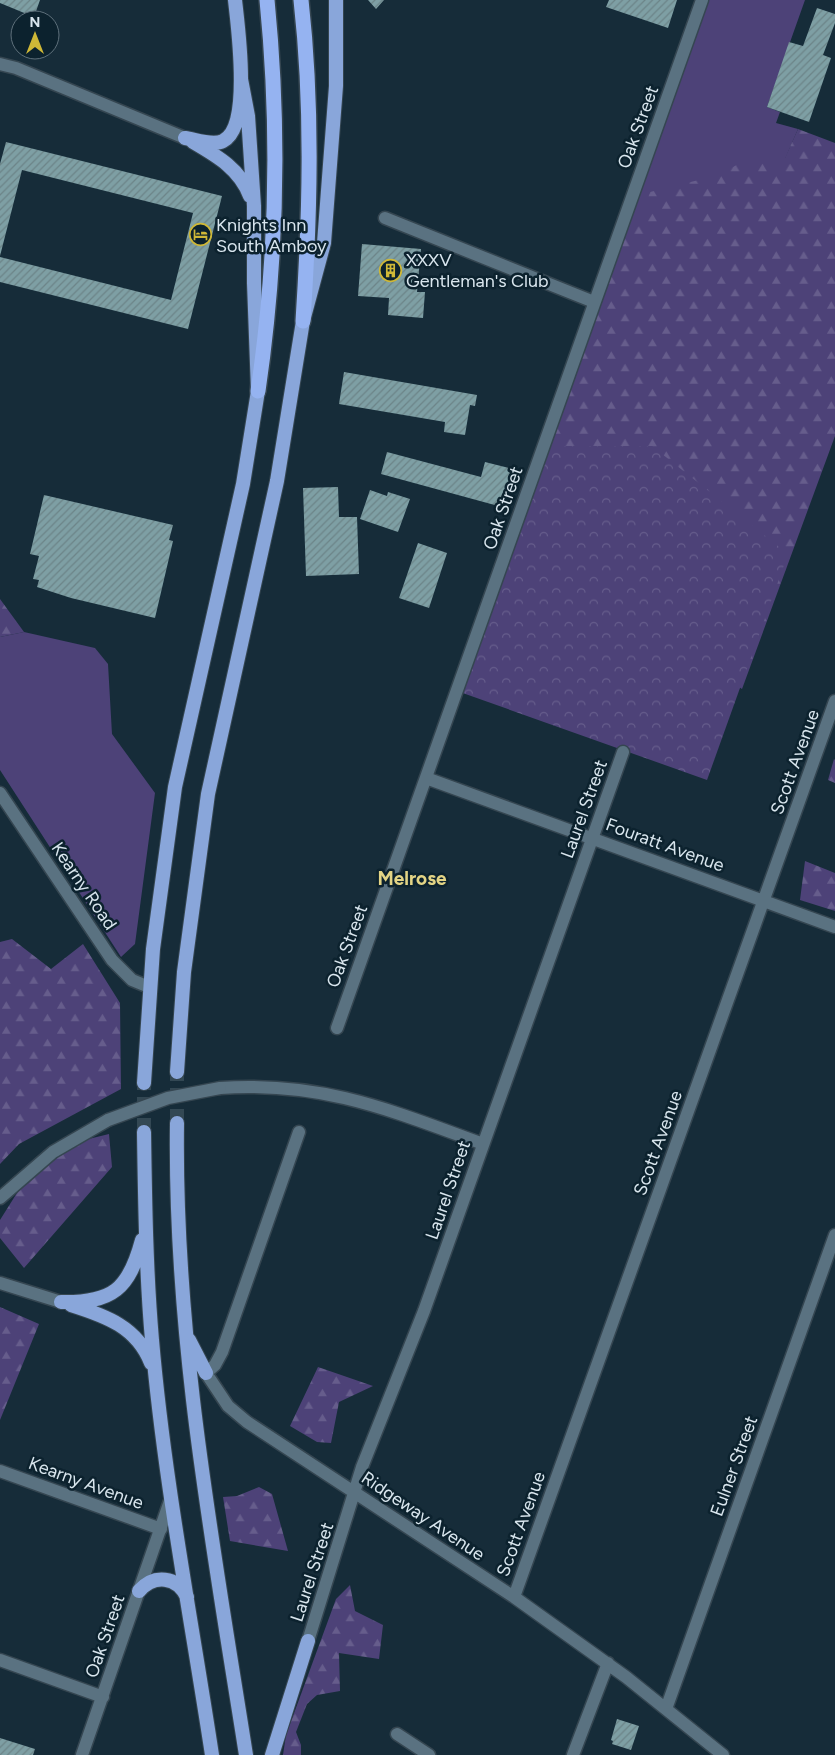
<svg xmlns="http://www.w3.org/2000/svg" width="835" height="1755" font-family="Figtree,sans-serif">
<defs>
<pattern id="forest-firs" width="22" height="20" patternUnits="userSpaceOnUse" patternTransform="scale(1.25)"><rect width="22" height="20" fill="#4d4278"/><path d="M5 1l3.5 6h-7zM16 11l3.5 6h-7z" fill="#665d8c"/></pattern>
<pattern id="park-crowns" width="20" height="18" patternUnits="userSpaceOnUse" patternTransform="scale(1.25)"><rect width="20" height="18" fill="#4d4278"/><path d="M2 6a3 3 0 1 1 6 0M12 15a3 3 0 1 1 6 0" fill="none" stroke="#665d8c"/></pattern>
<pattern id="building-hatch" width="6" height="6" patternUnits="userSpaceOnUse" patternTransform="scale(1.25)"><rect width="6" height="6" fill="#7e9fa4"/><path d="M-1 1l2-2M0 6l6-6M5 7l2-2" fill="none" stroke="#6c8488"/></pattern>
</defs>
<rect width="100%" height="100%" fill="#162c39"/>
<path fill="#4d4278" d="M702 0H805L767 107 780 112 776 123 798 129 782 166 620 229Z
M24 632 95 648 108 664 112 734 155 793 135 944 121 957 0 770V637Z"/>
<path fill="url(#forest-firs)" d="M798 129 835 143V436L742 689 694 655 561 446H544L620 229 641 218 650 192 719 175 747 159 766 163 785 158Z
M0 599 24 632 0 637Z
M834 759 835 760V783L828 780Z
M805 861 835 873V911L800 900Z
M12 939 51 969 83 944 120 1003 121 1089 19 1144 0 1164V942Z
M109 1134 112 1167 24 1268 0 1238V1220L44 1150Z
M0 1307 39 1324 0 1420Z
M318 1367 373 1386 339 1402 331 1443 317 1442 290 1426Z
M259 1487 272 1494 288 1551 230 1541 223 1497 237 1496Z
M350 1585 355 1611 383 1625 379 1659 339 1653 340 1691 317 1695 307 1704 296 1732 301 1745V1755H283L286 1735 336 1599Z"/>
<path fill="url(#park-crowns)" d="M544 446H652L788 554 707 780 457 691Z"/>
<path fill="url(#building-hatch)" d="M0 0H40L34 17 0 3Z
M368 0H384L376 9Z
M609 0H677L668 28 606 7Z
M817 8 835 14V23L823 55 831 58 809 122 767 107 789 42 803 46Z
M6 142 222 196 188 329 0 282V257L171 300 193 213 22 170 0 256V164Z
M362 244 421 249 417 292H425L423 318 388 315 389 298 358 296Z
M344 372 477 395 475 406 470 405 465 435 444 432 445 422 339 404Z
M387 452 481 477 485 462 513 469 502 507 381 474Z
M338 487 339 517H357L359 574 306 576 303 488Z
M370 490 387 496 388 492 410 499 398 532 360 519Z
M44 495 173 525 169 540 173 541 155 618 71 598 37 587 39 580 33 579 39 556 30 554Z
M418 543 447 553 429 608 399 598Z
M617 1719 639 1726 631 1750 612 1744 613 1741 611 1740Z
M0 1738 35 1749 33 1755H0Z"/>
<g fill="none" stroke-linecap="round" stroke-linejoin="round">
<path stroke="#334854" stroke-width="14" stroke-dasharray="14 7" stroke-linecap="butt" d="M177 1123V1072
M144 1132V1083"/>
<defs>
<path id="minor" d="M0 64 16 68 185 138
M385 218 594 302
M426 778 835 927
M0 793 112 960 132 980 149 987
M337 1028 702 0
M220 1088C322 1081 390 1110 483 1144
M299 1132 222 1352 215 1365 206 1373 228 1406 247 1422 514 1597 626 1677 723 1755
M0 1198 53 1152 108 1120
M0 1283 61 1302
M0 1471 161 1529
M514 1597 835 701
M308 1641 362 1467 424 1311 623 752
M0 1660 103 1697
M666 1709 835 1235
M397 1734 429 1755
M82 1755 171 1498
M573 1755 608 1663"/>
<path id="trunk" d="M185 138C197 140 213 146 223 141 252 127 238 28 235 0
M193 142C217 156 240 169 250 196
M177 1072 184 972 208 794 277 481 303 321 324 243 336 86V0
M144 1083 153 949 175 787 243 484 258 391 254 283V206L248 116 241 79
M177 1123C174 1337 213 1545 246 1755
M144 1132C145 1201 146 1271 152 1340 164 1479 191 1617 212 1755
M61 1302C113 1303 129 1289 142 1240
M71 1305C106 1316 137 1327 151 1363
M189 1340 206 1373
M139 1591C154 1574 177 1576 187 1597
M272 1755 308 1641"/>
<path id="motorway" d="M301 0C313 107 310 214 303 321
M258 391C277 261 280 131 267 0"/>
</defs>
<use href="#minor" stroke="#354651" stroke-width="15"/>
<use href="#trunk" stroke="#354651" stroke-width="16"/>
<use href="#motorway" stroke="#354651" stroke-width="18"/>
<use href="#minor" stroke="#5a7281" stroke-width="12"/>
<use href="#trunk" stroke="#89a6da" stroke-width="14"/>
<use href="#motorway" stroke="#95b3f1" stroke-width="15"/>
<defs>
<path id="minor-bridge" d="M108 1120 168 1098 220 1088"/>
</defs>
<use href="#minor-bridge" stroke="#354651" stroke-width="15" stroke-linecap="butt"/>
<use href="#minor-bridge" stroke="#5a7281" stroke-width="12"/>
</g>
<defs>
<symbol id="hotel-ring" viewBox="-11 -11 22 22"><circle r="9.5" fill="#0c222e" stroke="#cfb837" stroke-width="1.5"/><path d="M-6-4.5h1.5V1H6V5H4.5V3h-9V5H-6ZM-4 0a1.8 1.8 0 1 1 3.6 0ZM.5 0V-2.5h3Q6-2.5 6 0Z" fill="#cfb837"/></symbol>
<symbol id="building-ring" viewBox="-11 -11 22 22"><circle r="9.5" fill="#0c222e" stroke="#cfb837" stroke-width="1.5"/><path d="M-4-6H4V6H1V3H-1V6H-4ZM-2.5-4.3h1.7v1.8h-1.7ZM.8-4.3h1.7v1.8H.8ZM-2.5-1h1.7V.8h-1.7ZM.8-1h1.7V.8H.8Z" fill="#cfb837"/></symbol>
</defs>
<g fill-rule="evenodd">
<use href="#hotel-ring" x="188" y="222" width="25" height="25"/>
<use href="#building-ring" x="378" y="258" width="25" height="25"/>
</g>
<g text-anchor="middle" stroke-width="5" stroke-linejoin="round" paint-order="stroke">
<g font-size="18" fill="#d9e6ee" stroke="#0c222e">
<text transform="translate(638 127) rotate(-70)" y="6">Oak Street</text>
<text transform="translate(503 508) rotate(-71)" y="6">Oak Street</text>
<text transform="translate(795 762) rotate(-70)" y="6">Scott Avenue</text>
<text transform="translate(584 809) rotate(-70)" y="6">Laurel Street</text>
<text transform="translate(665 845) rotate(20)" y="6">Fouratt Avenue</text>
<text transform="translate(84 886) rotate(56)" y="6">Kearny Road</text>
<text transform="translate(347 946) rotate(-70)" y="6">Oak Street</text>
<text transform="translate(658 1143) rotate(-70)" y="6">Scott Avenue</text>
<text transform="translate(448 1190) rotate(-71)" y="6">Laurel Street</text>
<text transform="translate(734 1466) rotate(-70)" y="6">Eulner Street</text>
<text transform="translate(86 1483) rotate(20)" y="6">Kearny Avenue</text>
<text transform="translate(423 1516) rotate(34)" y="6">Ridgeway Avenue</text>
<text transform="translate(521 1524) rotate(-70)" y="6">Scott Avenue</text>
<text transform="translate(312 1572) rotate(-72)" y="6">Laurel Street</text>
<text transform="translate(105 1636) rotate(-71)" y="6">Oak Street</text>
</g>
<g font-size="18" fill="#d9e6ee" stroke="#0c222e" text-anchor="start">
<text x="216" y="231">Knights Inn<tspan x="216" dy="21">South Amboy</tspan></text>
<text x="406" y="266">XXXV<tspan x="406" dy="21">Gentleman's Club</tspan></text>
</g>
<g font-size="19" font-weight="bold" fill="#e3d485" stroke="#0c222e">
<text x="412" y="885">Melrose</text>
</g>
</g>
<g transform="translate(35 35)"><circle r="24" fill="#0c222e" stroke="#5e707b"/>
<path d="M0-4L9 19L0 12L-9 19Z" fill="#cfb837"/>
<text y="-8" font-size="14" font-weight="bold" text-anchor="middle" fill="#d9e6ee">N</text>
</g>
</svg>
